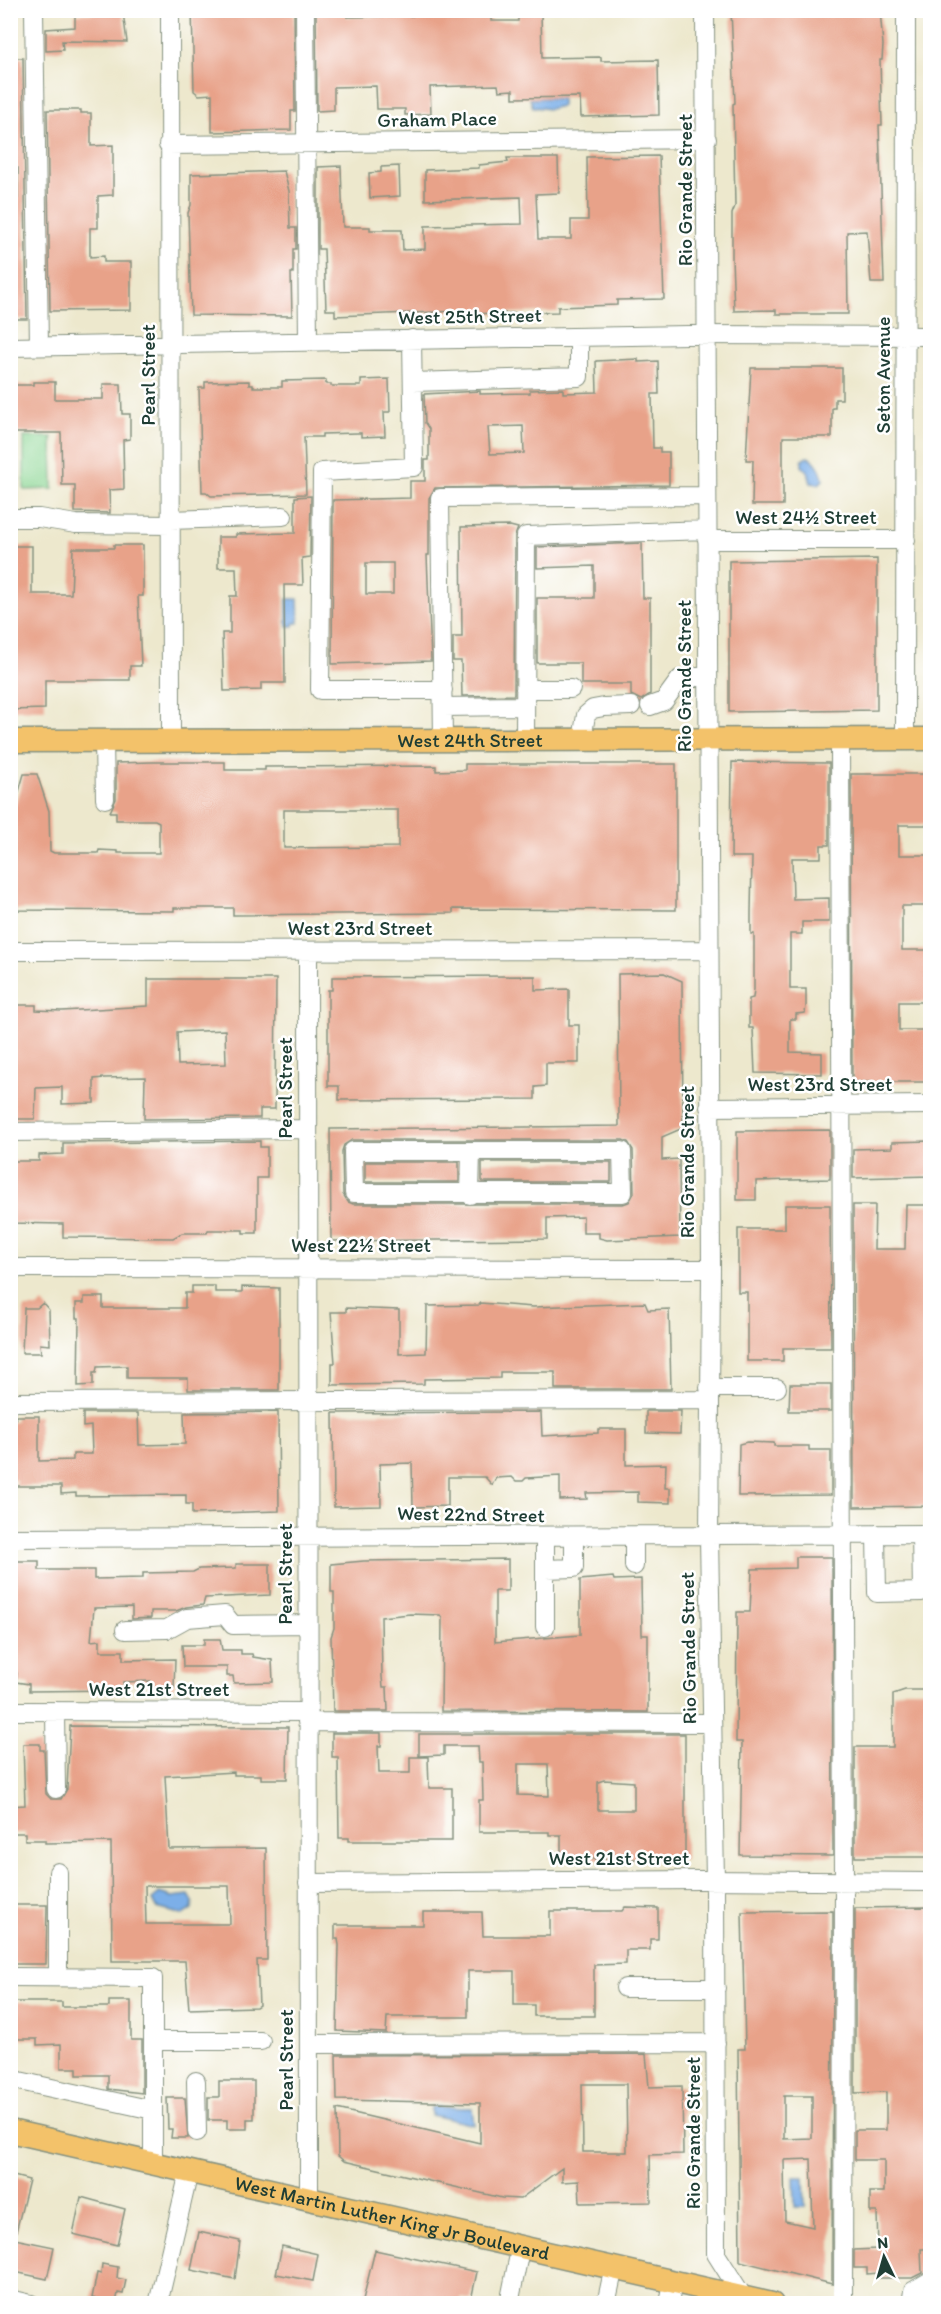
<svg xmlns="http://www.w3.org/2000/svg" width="941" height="2314" font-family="Itim,sans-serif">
<rect width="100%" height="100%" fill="#fff"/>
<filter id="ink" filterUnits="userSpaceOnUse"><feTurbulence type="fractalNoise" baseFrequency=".0167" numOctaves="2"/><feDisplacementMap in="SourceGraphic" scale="12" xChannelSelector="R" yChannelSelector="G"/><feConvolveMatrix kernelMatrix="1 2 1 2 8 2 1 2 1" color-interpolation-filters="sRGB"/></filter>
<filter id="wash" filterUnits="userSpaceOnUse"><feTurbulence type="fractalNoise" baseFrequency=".008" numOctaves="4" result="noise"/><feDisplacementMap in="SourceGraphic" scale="24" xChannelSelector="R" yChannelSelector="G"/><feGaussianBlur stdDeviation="1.35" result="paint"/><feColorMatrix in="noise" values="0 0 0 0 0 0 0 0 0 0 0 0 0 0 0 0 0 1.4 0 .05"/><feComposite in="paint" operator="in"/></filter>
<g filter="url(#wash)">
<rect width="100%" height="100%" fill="#ede8cd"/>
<path fill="#8bd693" stroke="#558a64" stroke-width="1.5" d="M24 437H52L53 489 24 490Z"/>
<path fill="#7cafe8" stroke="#4e768e" stroke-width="1.5" d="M546 98 562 99V106L549 109 533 107 530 99Z
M807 457C815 458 822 471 823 480L819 484 811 483 808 472 802 466V460Z
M287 599H298L299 623H294V626H287Z
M159 1893 172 1897 189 1895 193 1902 192 1910 183 1915 157 1908 153 1900Z
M431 2107 472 2108 474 2125 431 2115Z
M794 2177H804L805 2207H795Z"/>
<g id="blocks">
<path fill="#e8a289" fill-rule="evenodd" d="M192 10H294L295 111H291V130L212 132V94L199 95 194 91Z
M316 10H346L347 17 413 16V10H491V21H518V10H541L542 58 601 57V61L658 60 659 115 581 117 580 97 513 98V90L499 91 498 85 430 87 431 114 405 115V109H377L376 86 334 87V110L317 111Z
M731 10H880L883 45 882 60H880L882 125H879L884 283H871L867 231 847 232 848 314H776V310L734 311 732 258V214L735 206 733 104 735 103Z
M123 12 127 42 62 41 63 50 46 51V29L75 27V14Z
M10 58H23L27 319H10V198H18V168H10Z
M47 110H81V113H91V146L113 145V195L98 196V228H90V257L104 256V262H131V310L50 311Z
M659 156 664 299 617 300V305L558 307V312L461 314V311L335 316V310H326L324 249H318V167L341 166 343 227H370V230H402L403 250 425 249V226L522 224 521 197 425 200V170L479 168V165L508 162 507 158H558L559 193 536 194 538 239H571V220H588L587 157Z
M399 166 400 196 370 198 369 173 381 172V167Z
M284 171 289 191 290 228H296V249H293V273H291L292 316 191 315 188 213 191 205V174Z
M638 359V362L658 361 659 394H652L653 448H660V452H669V485L435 488 429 498V555H427L431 661 332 664 333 500 410 498V481H425V460H429V429L425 423 424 394 480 391V394L530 393V390L563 389V393L597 392 596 361ZM523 426 524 453 490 454 488 427ZM366 563H393V594H366Z
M751 368H842V399H835V408H832V437H783V505H752L753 460H746Z
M389 379 390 412H384L385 436 361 437V433H357L322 434V437H304L306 494 211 496 206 492H202L199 388H205V382L249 381V385H253V387H282V381L326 380V384H331V386H361V380Z
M33 382H55V399H103V384H121L122 414H130V439L123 440 124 489 109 490 110 513 75 512V485H62L61 433H10V385H33Z
M311 496 310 557 302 558 303 585H284L285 683H261V690L224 691 222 633H230V596H237L236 568H218V537H236V534L295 533V497Z
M510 526 518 528 515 536 514 695 462 696 461 661H453V637H462L461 527Z
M642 543 643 598H650V694L641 700 631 695V684H581V663H537V598H594V566L537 568V547Z
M114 545H143V596H138L141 666H130V680H45V709L10 710V546H32V594H71L73 548H114Z
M877 559V710L729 712V561Z
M152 762H225V770H265V767L436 766V771L465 770V764H676V910L453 909V913L233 915V908H174V911L10 910V805H15L24 774H37L49 811 50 851 54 853H98L99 850 118 851V853H159V822L155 820H116V812H110L116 799V763ZM284 810H398V847L284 848Z
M732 762 829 763V845H821V858H792L793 899 829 898V922H802V934H790V989H806V1006L805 1013 796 1014V1019H790V1052L822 1053V1074L755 1073 753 1028H749V999L753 998 754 989V934H751V913L752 857H731Z
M851 774H930V825H899V855H930V906H902V950H930V1002H899V1030H930V1082H852Z
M664 973 682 981 683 1128 662 1137V1160L679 1159 680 1237 607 1240 599 1238V1233H583V1217L547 1218V1239L331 1241 330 1129 619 1126 618 974ZM352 1140H623L628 1142 633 1150 634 1193 629 1202 623 1204H353L348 1202 343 1194 342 1151 344 1145Z
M535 976V990L569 989V1025H579V1063H546V1086L535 1087V1099L339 1100V1086H328V990H332V977Z
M148 979H276L275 1109H260V1118L144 1119 145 1077 104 1078 94 1079V1103L62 1104V1087L36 1088 35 1119H10V1005H36V1010L62 1011 148 1006ZM225 1030 226 1064 178 1065 177 1032Z
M830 1130V1179L756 1181V1200H737V1131Z
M260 1141V1147H267V1178H257V1233H243V1230H208L207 1233H182L173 1238 63 1237V1224L10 1223V1161H39V1155L63 1154V1143Z
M930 1141V1176L853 1178V1149L892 1148V1142Z
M365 1162H459V1182H365Z
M482 1162H611V1182H482Z
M785 1205H830L831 1348H783V1361H747V1292H738V1229H785Z
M853 1205H875L874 1249H905L906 1205H930V1506L854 1507Z
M192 1286H215V1292H242V1287L279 1288V1390H188V1378H127V1366L97 1367 96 1373H93V1385L78 1386 79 1318H76V1303H84V1297H103V1308H185V1293H192Z
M43 1303 49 1310 50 1345 40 1344 41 1353H22L24 1308H37Z
M480 1303 533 1307 645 1303 648 1310 669 1309 671 1389H555V1372H500V1378L424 1379V1384L332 1385V1363H335L331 1312H346V1308L399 1310V1354L426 1353 427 1306 480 1305Z
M790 1384H831V1411H789Z
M646 1411H681L680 1434 646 1433Z
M278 1412 279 1511 192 1514V1504H186V1495L76 1496V1493L61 1494V1486H16V1480H10V1422H15L16 1416H39V1461L73 1460V1454H92L91 1426 83 1427V1413H138L139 1445 185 1444 184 1413Z
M541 1412 542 1436 598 1433V1429H626V1465L666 1464 665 1488H670V1503L638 1502V1492L586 1493 587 1499 560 1500V1476L526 1478 523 1481H516L512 1477 496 1478 492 1485 485 1477H448V1506L413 1507 412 1463 380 1464 381 1506 334 1507 333 1413Z
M747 1442 774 1443V1446H809V1450H831V1495L738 1496 739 1444Z
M796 1557H832L833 1856 740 1855 742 1742H736L737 1612H750L752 1569 796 1568Z
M508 1559V1591H495V1642L580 1635V1580L613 1577 614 1580 641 1579 642 1635H648V1712L441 1711 442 1618 440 1615 410 1614 381 1617 382 1677 383 1687H387L388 1711H333L331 1637 334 1628V1592H331V1564L364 1561Z
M10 1561H39V1570H94V1579L143 1578V1573L193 1572 199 1569 236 1568V1564H270V1595L205 1598 203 1605 186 1607 176 1611H151V1618L132 1619V1607L94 1608 91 1641 100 1640V1651H123V1660L175 1659 174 1688 151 1689V1681L123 1682 124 1690 29 1691V1684L16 1682 17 1673H10Z
M204 1639H220L222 1650H241V1654H252L253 1657 272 1660 273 1682 234 1683 233 1676H227V1667H183L182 1645H204Z
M905 1690H930V1857H855V1747H893V1694Z
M70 1726 288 1727 287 1779H261V1775H234V1772L165 1776 169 1849 266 1848 267 1960H257L259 2005 256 2007 189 2009 185 1961H112L111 1842 45 1843V1840H25V1833H10V1806L25 1805 23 1744H40V1750H44L46 1794 51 1799H61L67 1789ZM145 1886H229L230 1924H146Z
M332 1733H381V1746H378L379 1773H410V1757H428L429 1788H452V1841H349V1838H339L338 1757H332Z
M419 1734H685V1859H561V1835H549V1832H479V1800H483L482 1762H479L478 1746H444V1755L419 1756ZM518 1764H548L549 1796 518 1795ZM604 1780 634 1782V1810H598V1782Z
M10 1905H47L46 1964H10Z
M625 1907 658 1908V1939H650V1950H626V1964L594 1965V2016H534V2005H514V1971H468V2017H387L386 2033 337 2031 339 1945 338 1939H335V1925H423V1912H482L483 1936H550V1911H622Z
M930 1907V2249H921L922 2273 912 2278H879V2273L867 2274V2268H854V2250L878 2249 877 2212H870V2192H884V2160H855V2130H886V2092L855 2093V1908Z
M833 1911 832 2284 740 2261 738 2049H745L742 1912ZM784 2096H812V2138L784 2139ZM811 2159 813 2227 785 2221 784 2160Z
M109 2001H131V2040H142V2093L108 2089V2075H77V2068H61V2044L37 2045V2039H10V2002H62V2007H109Z
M646 2054 649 2087 682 2086 683 2154 650 2155 651 2202 580 2203 579 2181 562 2182V2168L520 2199 502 2198 344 2161 338 2156 337 2109 480 2143V2103L337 2100 336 2055ZM582 2084H626L627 2152H583Z
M219 2081H254V2119H247V2129H227V2120H208V2097H219Z
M167 2098H185L188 2138H171L172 2129H168Z
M10 2175 29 2180 16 2232H10Z
M81 2197 125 2209 117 2245 73 2234Z
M199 2232 240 2241 235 2279 191 2270Z
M10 2238 54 2247 47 2279 10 2271Z
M282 2246 318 2254 313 2281 276 2274Z
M375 2250 477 2272 471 2300 461 2298 460 2304H362Z
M102 2264 118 2267 117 2278 126 2280 123 2294 118 2293 116 2303 92 2298 97 2273 101 2274Z"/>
</g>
</g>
<g filter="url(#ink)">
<use href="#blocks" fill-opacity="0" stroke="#869280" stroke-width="1.5"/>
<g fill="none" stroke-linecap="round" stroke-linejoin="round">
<defs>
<path id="minor" d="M34 10 39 346
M170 10 171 740
M305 10 308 341
M705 10 711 1269 709 1537 715 1880 716 2254 747 2303
M168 145 707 139
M412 339 414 467 322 472 320 690H443
M10 347 688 335 930 336
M413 382 579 377V337
M10 518H39L76 524 171 525
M171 520 283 516
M707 540H906
M525 689H571
M650 706 664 701 680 679 706 676
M443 707 525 706
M905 739 906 10
M104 740 105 799
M443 740 440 498 707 496
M525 740 526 536 707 530
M582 740 586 715 593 709 604 707 631 706
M840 740 844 1882 843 2304
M10 951 709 950
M308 951 309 2198
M709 1107 930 1105
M10 1132 308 1129
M353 1151H622L623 1193H354Z
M470 1195 471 1151
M10 1268 711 1269
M709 1388H777
M10 1402 709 1400
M876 1534 877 1593 922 1592 921 1534
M545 1537V1627
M10 1538C317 1535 624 1538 930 1534
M634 1566V1537
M545 1569 574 1568V1537
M125 1630 167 1629 187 1618 225 1615 233 1625 308 1624
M10 1711 307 1712
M55 1711 56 1789
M307 1722 712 1723
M58 1872V1977
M308 1883 699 1880 930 1882
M10 1977 153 1978V2164
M625 1988H716
M153 2041H261
M309 2044 716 2043
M10 2079 153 2110
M196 2081 197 2132
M10 2299 31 2304
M158 2304 189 2172
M509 2304 521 2245
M606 2304 614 2267
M669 2304 673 2281
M911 2304 913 2291 930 2281"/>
<g id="major">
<path id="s1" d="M10 741 930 739"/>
<path id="s2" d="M10 2131 772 2304"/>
</g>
</defs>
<use href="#minor" stroke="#869280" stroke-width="20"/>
<use href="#major" stroke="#869280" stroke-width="25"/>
<use href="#minor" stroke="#fff" stroke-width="18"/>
<use href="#major" stroke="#f3c26a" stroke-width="22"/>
</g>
</g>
<g text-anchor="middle" stroke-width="5" stroke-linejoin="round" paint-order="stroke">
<g font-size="20" fill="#1f3d34" stroke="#fff">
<text transform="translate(437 119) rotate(-1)" y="7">Graham Place</text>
<text transform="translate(685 190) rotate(-90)" y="7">Rio Grande Street</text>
<text transform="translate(470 316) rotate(-1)" y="7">West 25th Street</text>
<text transform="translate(148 375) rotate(-90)" y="7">Pearl Street</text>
<text transform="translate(883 375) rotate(-90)" y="7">Seton Avenue</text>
<text x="806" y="524">West 24½ Street</text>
<text transform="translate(684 676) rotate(-90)" y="7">Rio Grande Street</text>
<text dy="7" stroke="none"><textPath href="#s1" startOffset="460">West 24th Street</textPath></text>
<text x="360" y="935">West 23rd Street</text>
<text x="820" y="1091">West 23rd Street</text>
<text transform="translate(285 1088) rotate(-90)" y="7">Pearl Street</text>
<text transform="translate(687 1162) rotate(-90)" y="7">Rio Grande Street</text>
<text x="361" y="1252">West 22½ Street</text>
<text transform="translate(471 1514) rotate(1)" y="7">West 22nd Street</text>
<text transform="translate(285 1574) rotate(-90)" y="7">Pearl Street</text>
<text transform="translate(688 1648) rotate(-91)" y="7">Rio Grande Street</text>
<text x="159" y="1696">West 21st Street</text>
<text x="619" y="1865">West 21st Street</text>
<text transform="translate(286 2060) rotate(-90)" y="7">Pearl Street</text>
<text transform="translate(693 2133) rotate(-90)" y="7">Rio Grande Street</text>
<text dy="7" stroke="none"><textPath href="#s2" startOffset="392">West Martin Luther King Jr Boulevard</textPath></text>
</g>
</g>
<rect width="941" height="2314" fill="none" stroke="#fff" stroke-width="36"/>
<g transform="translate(884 2257) rotate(355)" stroke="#ffffff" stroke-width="4.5" paint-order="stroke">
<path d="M0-4.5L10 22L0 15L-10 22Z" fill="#1f3d34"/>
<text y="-9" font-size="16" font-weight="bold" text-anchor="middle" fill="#1f3d34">N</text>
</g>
</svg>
